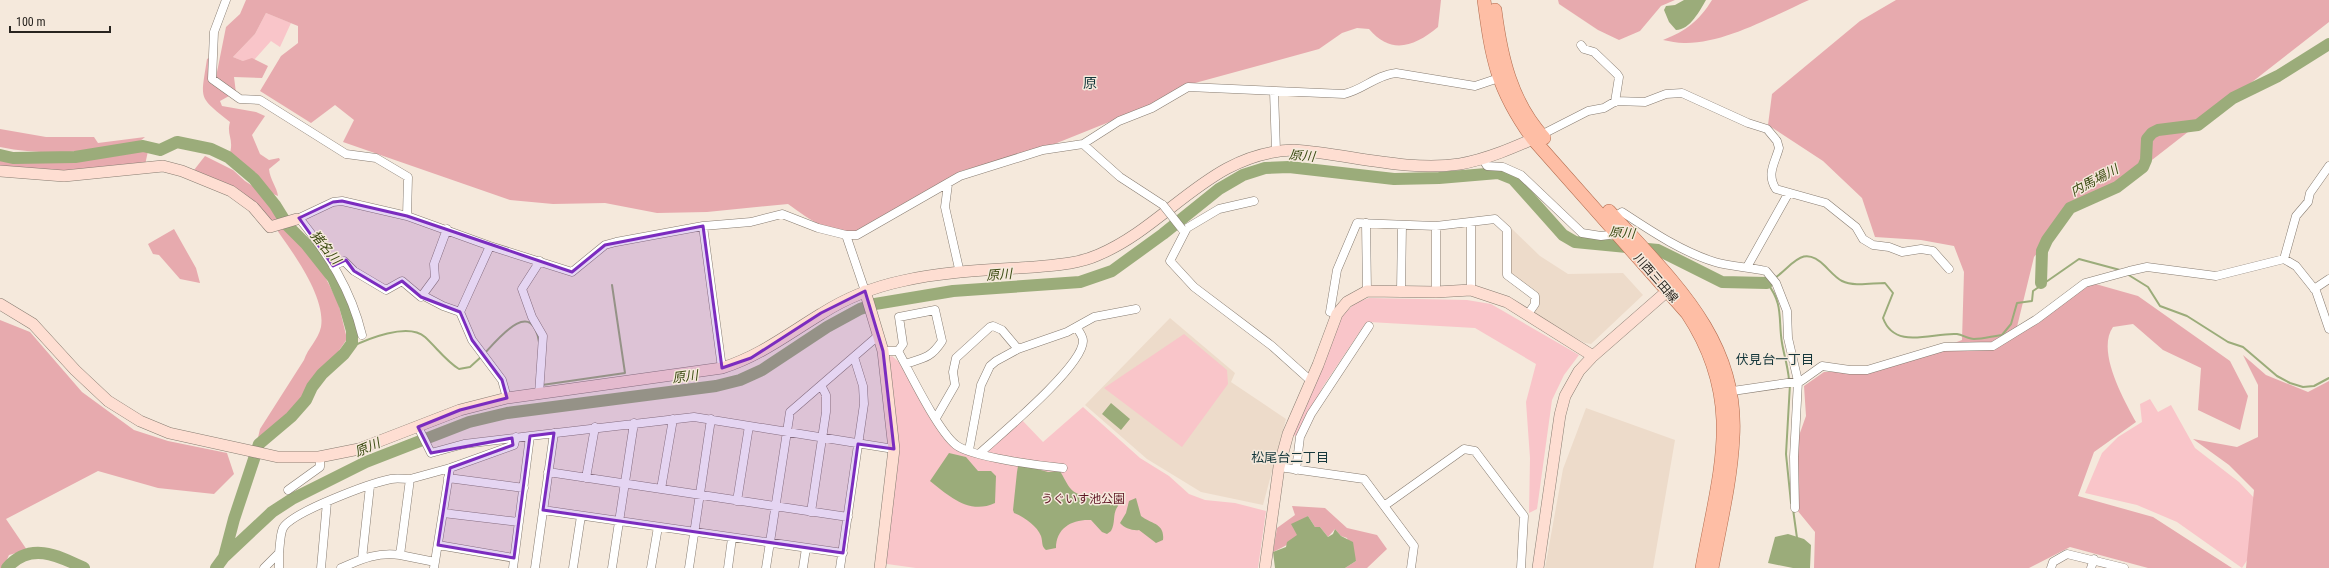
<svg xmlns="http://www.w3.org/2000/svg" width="2329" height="568" font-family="'Roboto Condensed','Noto Sans JP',sans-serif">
<rect width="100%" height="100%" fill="#f5e9dc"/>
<path fill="#eddbca" d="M1510 227 1540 256 1568 274 1623 273 1643 295 1591 344 1585 343 1533 314 1538 300 1536 291 1508 272Z
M1170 318 1235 373 1231 382 1286 419 1263 505 1201 492 1147 459 1085 405Z
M1586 408 1675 440 1653 568H1545L1563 469Z"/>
<path fill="#f9c5c9" d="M266 13 291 23 280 47 271 41 254 60 243 61 233 57 255 34Z
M1369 298 1467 300 1491 304 1579 355 1564 375 1552 400 1537 509 1529 513 1530 458 1526 402 1536 364 1475 328 1369 322 1365 324 1324 385 1296 436 1292 435 1340 318 1355 303Z
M1184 334 1227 370 1228 384 1182 447 1104 388Z
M892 356 899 362 945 439 956 449 975 456 1021 419 1043 442 1083 407 1140 458 1169 476 1189 494 1205 500 1235 503 1266 511 1258 568H916L887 564 884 560 899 452 889 357Z
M2150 399 2158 412 2171 405 2195 448 2239 482 2274 519 2242 568 2177 522 2137 505 2085 493 2102 453 2118 437 2142 422 2140 404Z"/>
<path fill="#e7aaae" d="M246 0H1441L1438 27C1414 47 1391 55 1369 29L1357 28 1342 33 1319 49 1184 86 1149 106 1047 147 961 171 861 232C829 234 813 222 788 204L707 212 657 213 605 203 553 204 510 200 343 142 354 120 335 105 311 123 260 91 281 56 298 43V26L266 13 255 34 233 57 243 61 252 58 268 66 262 78 234 77 236 93 216 77 226 27 240 14Z
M1558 0H1675L1661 6 1640 31 1619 40 1598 30 1559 4Z
M1712 0H1809C1773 16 1724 44 1684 43 1677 43 1670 41 1663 40 1686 31 1699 21 1712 0Z
M1896 0H2329V22L2125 181 2088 198 2072 211 2034 257 2015 335 2092 283 2138 296 2230 361 2248 396 2240 430 2198 410 2201 368 2163 350 2133 324 2113 327C2096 351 2124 400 2136 422L2094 452 2078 496 2153 517 2232 568H2148L2070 547 2029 568H1814L1815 532 1797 510 1796 444 1806 416 1804 386 1824 372H1862L1915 358 1962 340 1964 272 1954 246 1921 240 1875 237 1862 198 1823 161 1768 125 1772 94 1860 21Z
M209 58 210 81 229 96 220 101 222 106 256 112 265 116 252 135 260 154 269 160 279 158 280 160 269 169C270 180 277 187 278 196 264 192 260 174 250 170 242 166 236 163 229 156 235 139 226 136 230 122 197 96 201 100 207 59Z
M0 129 46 137H94L98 143 145 137C139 144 125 145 116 147 77 153 39 155 0 147Z
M145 151H148L145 165 70 173 0 166V159C49 168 97 159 145 151Z
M205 156 233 170 245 181 260 191 277 215V220L271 223 229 185 194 170Z
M285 227 319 265 338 302 347 339 338 352 317 374 302 399 279 424 257 442 260 429 304 360C308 348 318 340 321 327 326 297 293 253 277 230Z
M174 229 196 268 200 283 180 279 159 255 153 254 148 244Z
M0 320 30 332 82 392 134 430 168 441 227 453 234 474 214 494 158 488 98 471 6 519 27 550 9 555 3 568H0Z
M2243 355 2266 375 2308 392 2329 381V568H2246L2254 490 2229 465 2193 439 2237 447 2258 437V385Z
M1292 506 1325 508 1347 528 1377 535 1387 549 1367 568H1345L1356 561 1347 538 1341 536 1335 529 1328 537 1320 527H1315L1308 516 1293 527 1298 535C1291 544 1283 547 1273 552L1277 528 1295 515Z"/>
<path fill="#9bac7a" d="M1684 0H1706C1700 10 1690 30 1676 30L1669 22 1664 10 1666 6 1675 5Z
M1111 403 1130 419 1121 430 1102 414Z
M949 453 966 457 978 471H991L996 476 995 503C969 515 949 496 930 481Z
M1023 465 1048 472 1060 471C1068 484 1071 498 1090 494L1103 502 1115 498 1118 506C1112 514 1116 522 1111 531L1107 534 1102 532 1091 520C1072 519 1056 528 1056 548L1046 550C1041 546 1043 542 1041 536 1037 526 1024 517 1014 513L1013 510 1017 472 1018 466Z
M1136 498 1141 516C1151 524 1165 523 1163 540L1156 543 1139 530C1133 531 1124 528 1120 523L1126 513 1129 501Z
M1308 516 1315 527H1320L1328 537 1333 534 1335 529 1341 536 1353 542 1356 561 1345 568H1275L1273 552 1286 547 1287 542 1297 535 1291 524Z
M1788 534 1804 539 1811 545 1810 568H1793L1768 563 1775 537Z"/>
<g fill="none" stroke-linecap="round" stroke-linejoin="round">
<path stroke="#9bac7a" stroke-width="2" d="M2127 274 2148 287 2160 306 2187 316 2228 342 2243 347 2277 376 2290 383 2303 387 2314 386 2329 378
M1775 278C1794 264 1803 244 1825 266 1830 271 1836 278 1842 281 1854 287 1872 283 1885 283L1893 293 1883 318C1895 351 1933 332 1957 334 1963 335 1968 339 1974 339 1983 339 1993 336 2002 335L2011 324 2017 303 2032 301 2033 291 2079 259 2120 270
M1771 280 1767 283C1784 304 1778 320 1782 343 1784 355 1788 367 1789 380
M349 348C367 339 408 322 425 337 436 347 446 361 459 369L470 367 481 357
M484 354C497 340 532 296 539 342
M1790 384 1786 454 1791 503
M542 385 625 373 612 285
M1793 509 1797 538"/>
<path stroke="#9bac7a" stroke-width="12" d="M0 155 13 158 75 157 143 146 160 150 177 142 211 149 228 157 254 179 275 205 288 226 306 244 333 278 345 306 352 331V343L344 354 322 374 312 387 306 400 291 417 259 444 234 519 224 557 216 568
M2041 283 2042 251 2047 240 2070 208 2117 187 2143 167 2146 160 2147 139 2152 133 2158 130 2198 125 2233 98 2278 76 2329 44
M224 557 272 512 292 499 366 462 469 422 507 413 716 386 740 380 762 370 827 327 860 309 875 304 953 291 1080 282 1112 271 1163 234 1219 189 1243 175 1265 168 1289 167 1394 179 1439 178 1498 173 1513 179 1563 235 1575 242 1658 250 1722 282 1767 283
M7 568C30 541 59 556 84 568"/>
<defs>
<path id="street" d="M226 0 214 32 212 79 240 99 260 100 346 154 376 158 408 177 407 216
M1581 45 1584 49 1594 52 1617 74 1619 77 1615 102
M1274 91 1276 151
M1541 135 1588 111 1604 108 1616 101 1645 102 1666 94 1682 93 1748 123 1767 129 1777 141 1779 148C1775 163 1766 174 1776 189L1826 203 1856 227 1863 239 1873 245 1889 247 1902 252 1921 249 1933 251 1949 269
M1083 144 1120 177 1163 205
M1482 158 1487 166 1503 167 1521 175 1582 233 1601 236 1617 234
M948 184 945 207 960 273
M1254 201 1219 209 1187 228 1170 261 1194 287 1272 346 1311 381
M299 218C328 254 351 289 362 335
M297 219 333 202 342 201 407 216 490 246 460 312 472 340 502 380 507 398
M1611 219 1622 212C1651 231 1682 252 1715 262 1731 267 1750 267 1766 271L1776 283 1787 311 1788 338 1798 381 1794 457 1795 508
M1471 222V290
M1366 223 1367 291
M703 226 722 368
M846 235 865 291
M490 246 572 272 605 245 616 242 703 226 751 222 782 214 818 228 846 235H857L960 176 1043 150 1083 144 1119 121 1152 108 1188 87 1344 94C1363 90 1376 75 1396 73L1475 86 1499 78
M2284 259 2296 216 2308 202 2310 193 2329 166
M333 266 344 261 354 271 386 290 402 281 421 297 435 278 434 264 447 229
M1747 267 1788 194
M2314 289 2329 279
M1401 291 1402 225
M1436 292V226
M422 295 443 306 460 312
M1337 314 1330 312 1337 270 1357 223 1436 226 1495 219 1507 230V275L1535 296V304L1528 314
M883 351H898C910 373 938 431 956 445 971 457 1042 466 1063 468
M898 351 903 344 899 317 935 310 942 341C931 358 924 358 905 364
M1726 392 1801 381 1822 366 1850 370H1867L1944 347 1993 346 2037 319 2085 283 2129 271 2147 267 2216 276 2284 259 2296 266 2316 291 2329 329
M539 394 543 336 532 317 522 289 540 261
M936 418 955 385 953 372 956 358 990 327 993 326 1002 330 1018 349
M418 427 431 453 464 444 530 436 513 568
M530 436 694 417 894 449
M969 450 981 385 990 366 996 361 1018 349 1067 332 1094 317 1136 309
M980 453C1001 434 1083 366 1083 341 1083 336 1079 331 1076 327
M1279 467 1364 479 1414 546 1411 568
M1296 470 1300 437 1311 414 1369 326
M548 472 848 517
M448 478 524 488
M586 478 595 427
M661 489 673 419
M288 490 320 467V457
M737 501 749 426
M1384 506 1464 449 1475 451 1524 516 1521 568
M543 510 843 553
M811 512 826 412V395L821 385
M443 513 519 522
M438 545 514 558
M279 553C280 546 280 534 283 528 292 512 371 483 391 479 397 478 404 479 410 479
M400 555 435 562
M362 559 370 486
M264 568 279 553V568
M321 568 327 502
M341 568C362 559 377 552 400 555L410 479 450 468 514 445 516 437
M434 568 450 468
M535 568 554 433
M573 568 581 516
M612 568 634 423
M651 568 658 527
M689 568 711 419
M728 568 732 538
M766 568 790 412 879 335
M803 568 806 548
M840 568 864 404 863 386 854 357
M2051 568 2053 562 2067 554 2124 568
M2091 568 2094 559"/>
<path id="secondary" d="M0 171 64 176 163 166 182 171 231 191 253 207 270 227 297 219
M865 291 883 351 894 449 880 568
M0 304 33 324 75 370 108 401 140 421 169 433 278 457H319L359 449 460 410 507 398 722 368C760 356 788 334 821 314 846 298 874 287 902 281 945 271 990 270 1034 267 1055 265 1078 264 1098 255 1169 225 1210 152 1294 150 1348 154 1407 172 1460 164 1488 159 1515 147 1540 136
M1265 568 1279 467 1288 434 1318 365 1337 314 1347 302 1367 291 1436 292 1471 290 1507 302 1593 356
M1538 568 1560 415 1565 396 1579 371 1593 356 1673 286"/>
<path id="primary" d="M1484 0C1492 60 1497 89 1533 139L1687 313C1746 402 1719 472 1702 568
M1495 10C1501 57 1511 102 1544 138
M1609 211C1669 278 1739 338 1733 437 1731 481 1720 525 1712 568"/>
</defs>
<use href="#street" stroke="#877c71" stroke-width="9"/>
<use href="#secondary" stroke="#877c71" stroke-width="12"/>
<use href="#primary" stroke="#b26c4f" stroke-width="14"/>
<use href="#street" stroke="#fff" stroke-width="8"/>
<use href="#secondary" stroke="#feded2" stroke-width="11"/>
<use href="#primary" stroke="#febea5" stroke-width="13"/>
<defs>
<path id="street-bridge" d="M1163 205 1182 229"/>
</defs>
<use href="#street-bridge" stroke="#877c71" stroke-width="9" stroke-linecap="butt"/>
<use href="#street-bridge" stroke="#fff" stroke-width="8"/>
</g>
<path fill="#7b2cbf" fill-opacity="0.2" stroke="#7b2cbf" stroke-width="3" stroke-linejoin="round" d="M342 201 407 216 572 272 605 245 703 226 722 368 751 358 821 313 865 291 883 351 894 449 858 444 843 553 543 510 554 433 530 436 514 558 438 545 450 468 513 445 512 438 431 453 418 427 460 410 507 398 502 380 472 340 460 312 421 297 402 281 386 290 354 271 346 260 333 266 299 218 333 202Z"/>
<g text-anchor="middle" stroke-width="3" stroke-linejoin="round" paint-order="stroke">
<g font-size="12" fill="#28241f" stroke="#f5e9dc">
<text transform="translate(1656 278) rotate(49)" y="4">川西三田線</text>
</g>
<g font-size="12" fill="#5e1724" stroke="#f5e9dc">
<text x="1083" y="503">うぐいす池公園</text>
</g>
<g font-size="13" font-style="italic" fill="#3b4a11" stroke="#f5e9dc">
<text transform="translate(1302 155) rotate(5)" y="5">原川</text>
<text transform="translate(2094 180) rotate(-28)" y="5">内馬場川</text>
<text transform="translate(1622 232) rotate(5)" y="5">原川</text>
<text transform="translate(326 247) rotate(50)" y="5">猪名川</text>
<text transform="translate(999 274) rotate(-4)" y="5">原川</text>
<text transform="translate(685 376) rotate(-7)" y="5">原川</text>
<text transform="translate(367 447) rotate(-23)" y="5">原川</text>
</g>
<g font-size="13" fill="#15373b" stroke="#f5e9dc">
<text x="1775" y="364">伏見台一丁目</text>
<text x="1290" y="462">松尾台二丁目</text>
</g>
<g font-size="14" fill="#15373b" stroke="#f5e9dc">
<text x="1090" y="88">原</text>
</g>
</g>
<path d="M10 26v6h100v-6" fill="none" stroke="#28241f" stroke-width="2"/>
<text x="16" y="26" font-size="12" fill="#28241f" stroke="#f5e9dc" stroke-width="3" paint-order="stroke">100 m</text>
</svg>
